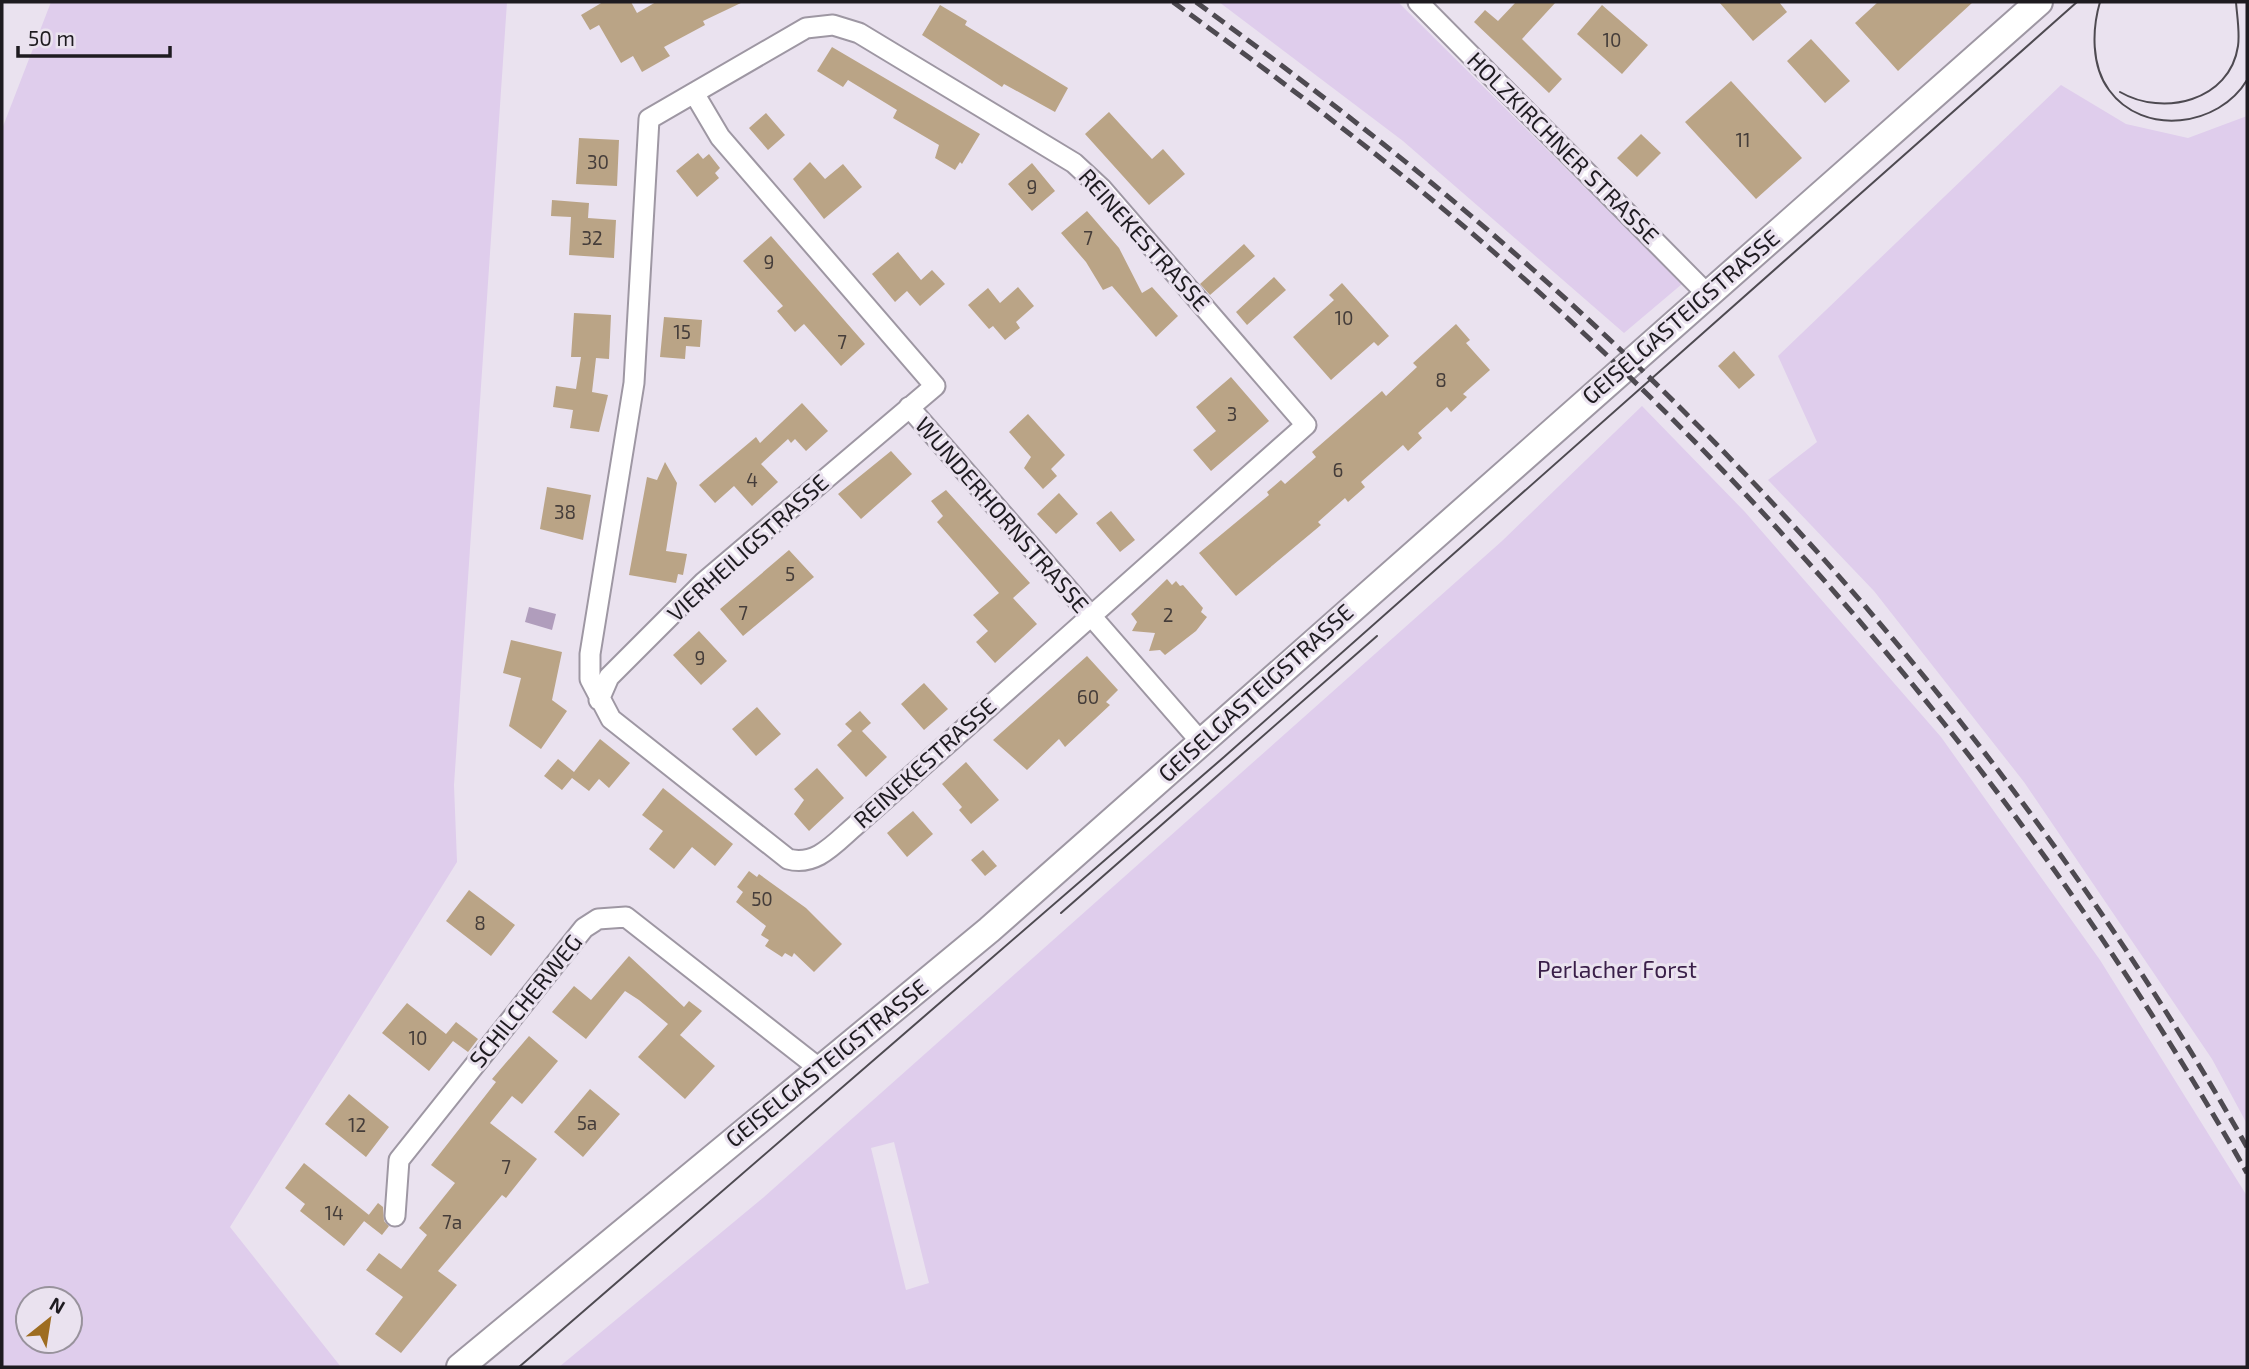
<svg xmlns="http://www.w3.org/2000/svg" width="2249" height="1369" font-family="'Exo 2',sans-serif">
<rect width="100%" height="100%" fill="#eae2ef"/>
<path fill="#dfcdec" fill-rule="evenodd" d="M51 2H507L454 785 457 862 230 1227 341 1367H2V129ZM28 1299H70V1341H28Z
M1219 2H1398L1682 284 1624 333 1403 141Z
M2061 85 2126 124 2188 138 2247 116V1124L2212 1059 2024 782 1874 591 1768 480 1817 442 1778 356Z
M1642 406 1745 512 1941 737 2100 960 2247 1196V1367H559L764 1197 1502 541ZM894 1142 929 1283 906 1290 871 1148Z"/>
<path fill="#b09dbc" d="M529 607 556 614 552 630 525 622Z"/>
<path fill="#baa486" d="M603 2H631L637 13 656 2H743L703 21 705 25 664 47 670 56 642 72 633 56 621 63 599 25 590 30 581 15Z
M1516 2H1556L1522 39 1562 79 1549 93 1474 22 1485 10 1498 21Z
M1719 2H1779L1787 12 1753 41Z
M1878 2H1973L1898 71 1855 23Z
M940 5 967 21 965 25 1068 88 1055 112 1004 84 1002 87 922 35Z
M1602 5 1648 45 1622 74 1577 34Z
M1811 39 1850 81 1825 103 1787 61Z
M832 47 980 134 962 164 960 162 955 170 935 158 939 145 893 118 897 110 848 80 843 87 817 71Z
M1731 81 1802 158 1756 199 1685 122Z
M1109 112 1152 159 1163 149 1185 174 1149 205 1085 134Z
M766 113 785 135 768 150 749 128Z
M1641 134 1661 153 1637 177 1617 158Z
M579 138 619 140 617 186 576 184Z
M698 153 703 159 709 154 720 168 715 173 719 178 697 197 676 171Z
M810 162 825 179 843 164 862 187 824 219 793 179Z
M1032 163 1055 191 1032 211 1008 184Z
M552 200 589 203 588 218 616 220 614 258 569 255 571 217 551 216Z
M1087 211 1119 248 1142 293 1152 287 1178 316 1156 337 1112 286 1103 290 1086 262 1061 233Z
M771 236 865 344 841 366 804 324 795 332 777 311 783 306 743 261Z
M1244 244 1255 256 1210 295 1200 284Z
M898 252 921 280 932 270 945 284 920 306 907 291 895 302 872 274Z
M1274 277 1286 290 1247 325 1236 312Z
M1342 283 1389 336 1378 346 1374 342 1331 380 1293 337 1334 300 1329 295Z
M1018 287 1034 306 1016 322 1020 328 1005 340 993 326 989 329 968 305 988 288 1000 303Z
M574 313 611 315 609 359 596 358 592 392 608 395 599 432 570 428 573 410 553 407 556 386 576 389 581 357H571Z
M664 317 702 320 700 347 686 346 685 359 660 357Z
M1456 324 1470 340 1466 343 1490 370 1463 394 1467 397 1451 412 1447 407 1418 433 1422 438 1408 451 1403 445 1361 482 1365 487 1348 502 1345 498 1318 522 1321 525 1236 596 1199 553 1269 495 1267 492 1281 480 1285 484 1316 457 1312 452 1382 391 1386 396 1417 367 1413 363Z
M1734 351 1755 375 1739 389 1718 366Z
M1231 377 1269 421 1211 471 1193 450 1216 431 1196 407Z
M802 403 828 431 806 451 795 439 791 443 788 439 761 464 778 482 752 506 734 486 715 503 699 485 756 437 760 443Z
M1028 414 1065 455 1051 469 1057 476 1043 489 1024 468 1031 457 1009 432Z
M891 451 912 474 861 519 838 494Z
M665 462 677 483 666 551 687 554 683 575 678 574 676 583 629 575 647 477 657 480Z
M547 487 591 495 583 540 540 529Z
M946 490 1030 583 1013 598 1037 624 995 663 976 642 988 631 973 615 999 593 937 522 943 516 931 501Z
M1059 493 1078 514 1056 534 1037 514Z
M1111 511 1135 540 1120 552 1096 523Z
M789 550 814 577 743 636 720 609Z
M1167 579 1172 585 1176 581 1180 586 1183 585 1203 608 1201 612 1207 617 1196 631 1165 655 1160 650 1149 651 1155 633 1132 631 1137 622 1131 614Z
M699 631 727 661 701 685 673 655Z
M511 640 562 652 552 700 567 711 541 749 509 726 521 678 503 673Z
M1087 656 1118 690 1106 702 1110 705 1065 747 1059 739 1027 770 993 740Z
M924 683 948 709 924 730 901 704Z
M757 707 781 734 756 756 732 729Z
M860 711 871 723 862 731 887 757 866 777 837 745 852 731 845 724Z
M600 739 630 763 609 788 599 779 589 791 572 778 562 790 544 776 558 759 574 772Z
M966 762 999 800 971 824 959 810 962 807 942 784Z
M817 768 844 798 809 831 794 814 804 800 794 789Z
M663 788 733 844 715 866 692 847 674 869 649 849 663 831 642 815Z
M913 811 933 834 907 857 887 833Z
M983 850 997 866 985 876 971 860Z
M749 871 757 877 759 874 806 908 842 944 814 972 794 953 792 957 785 953 782 957 765 946 769 940 761 935 766 926 736 902 743 892 737 887Z
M469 890 515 925 491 956 446 921Z
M629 956 684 1007 689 1001 702 1011 680 1035 715 1066 685 1099 638 1057 668 1024 639 1000 625 991 586 1039 552 1012 574 986 591 1000Z
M407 1003 446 1034 456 1022 478 1039 468 1052 453 1041 429 1071 382 1033Z
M529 1036 558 1061 522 1104 512 1096 490 1123 537 1159 506 1198 502 1195 438 1271 457 1285 401 1353 375 1334 403 1297 366 1270 379 1253 401 1269 427 1235 419 1228 455 1183 431 1165 496 1082 492 1079Z
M590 1089 620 1114 583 1157 554 1132Z
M349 1094 389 1127 366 1157 325 1124Z
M304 1163 369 1215 344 1246 300 1211 305 1204 285 1188Z
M378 1203 383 1207 384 1221 389 1226 382 1235 364 1221Z"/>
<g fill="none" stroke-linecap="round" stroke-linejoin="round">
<defs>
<path id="minor" d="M1418 2 1707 294
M833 25 859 33 1074 163 1102 189 1306 425 856 825C835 843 816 867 788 859L611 719 590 679V654L634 383 649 119 806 28Z
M909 407 1201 742
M599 700 609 677 704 582 935 386 720 137 694 93
M395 1216 399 1160 584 928 598 919 626 917 820 1069"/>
<path id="secondary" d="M460 1367 989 930 2039 2"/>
</defs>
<use href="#minor" stroke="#9e97a3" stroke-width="23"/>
<use href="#secondary" stroke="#9e97a3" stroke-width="30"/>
<use href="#minor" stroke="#fff" stroke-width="19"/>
<use href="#secondary" stroke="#fff" stroke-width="26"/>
<path stroke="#4e4a51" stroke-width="2" d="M2100 2C2092 29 2091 66 2109 90 2143 137 2219 127 2247 80
M2120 92C2163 117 2230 101 2238 46 2240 32 2237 16 2236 2
M1061 913 1377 636
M519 1367 1224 757 2077 2"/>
<path stroke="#4e4a51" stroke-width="5" stroke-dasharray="14 7" stroke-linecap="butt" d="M1173 2C1292 88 1410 177 1521 276 1810 534 2056 835 2247 1173
M1196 2C1311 86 1423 172 1529 266 1813 517 2060 817 2247 1147"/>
</g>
<g text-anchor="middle" stroke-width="6" stroke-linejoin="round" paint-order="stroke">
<g font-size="19" fill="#453d3a">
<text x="1612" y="47">10</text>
<text x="1743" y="147">11</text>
<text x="598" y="169">30</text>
<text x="1032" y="194">9</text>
<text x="592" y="245">32</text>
<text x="1088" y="245">7</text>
<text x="769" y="269">9</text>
<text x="1344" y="325">10</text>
<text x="682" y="339">15</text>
<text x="842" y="349">7</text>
<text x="1441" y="387">8</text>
<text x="1232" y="421">3</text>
<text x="1338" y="477">6</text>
<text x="752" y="487">4</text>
<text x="565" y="519">38</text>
<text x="790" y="581">5</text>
<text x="743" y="620">7</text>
<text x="1168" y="622">2</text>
<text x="700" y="665">9</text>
<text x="1088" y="704">60</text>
<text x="762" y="906">50</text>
<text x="480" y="930">8</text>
<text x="418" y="1045">10</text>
<text x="587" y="1130">5a</text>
<text x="357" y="1132">12</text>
<text x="506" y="1174">7</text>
<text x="334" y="1220">14</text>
<text x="452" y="1229">7a</text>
</g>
<g font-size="23" fill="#1e1b20" stroke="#eae2ef">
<text transform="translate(1563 148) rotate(45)" y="8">HOLZKIRCHNER STRASSE</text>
<text transform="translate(1144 240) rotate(48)" y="8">REINEKESTRASSE</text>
<text transform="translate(1681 317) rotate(-41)" y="8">GEISELGASTEIGSTRASSE</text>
<text transform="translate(1002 515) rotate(49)" y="8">WUNDERHORNSTRASSE</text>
<text transform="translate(748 548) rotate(-42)" y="8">VIERHEILIGSTRASSE</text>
<text transform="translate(1256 693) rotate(-42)" y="8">GEISELGASTEIGSTRASSE</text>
<text transform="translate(925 763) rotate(-42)" y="8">REINEKESTRASSE</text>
<text transform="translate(526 1001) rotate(-51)" y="8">SCHILCHERWEG</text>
<text transform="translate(827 1063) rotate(-39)" y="8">GEISELGASTEIGSTRASSE</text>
</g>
<g font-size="23" fill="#3a1f49" stroke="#eae2ef">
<text x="1617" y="978">Perlacher Forst</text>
</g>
</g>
<rect width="2249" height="1369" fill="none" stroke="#1e1b20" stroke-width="7"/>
<g transform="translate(49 1320) rotate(30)"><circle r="33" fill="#eae2ef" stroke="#98929c" stroke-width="2"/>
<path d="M0-5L12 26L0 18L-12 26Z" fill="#9e6d21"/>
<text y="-10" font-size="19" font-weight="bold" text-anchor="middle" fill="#1e1b20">N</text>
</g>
<path d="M18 46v10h152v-10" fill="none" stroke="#1e1b20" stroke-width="3.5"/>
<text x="28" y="46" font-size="21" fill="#1e1b20" stroke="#eae2ef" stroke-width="5" paint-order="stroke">50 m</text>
</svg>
